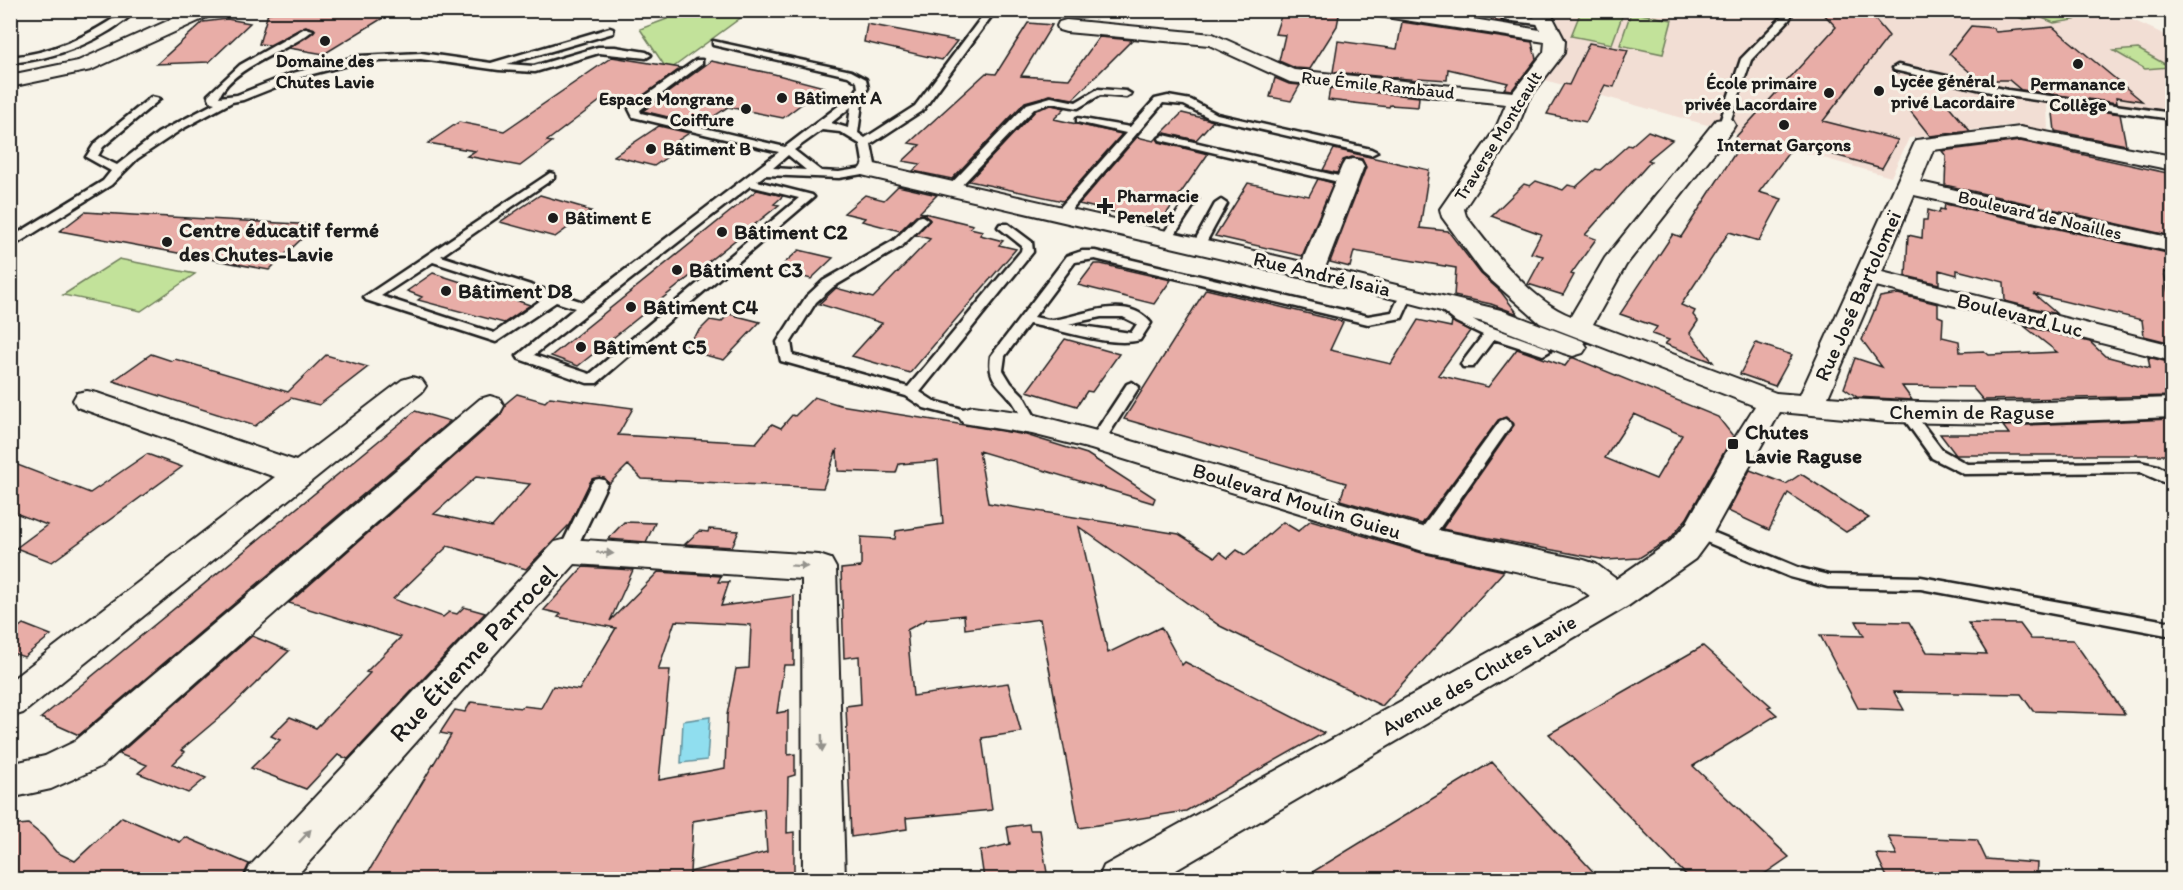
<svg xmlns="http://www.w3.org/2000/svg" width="2183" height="890" font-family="Itim,sans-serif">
<rect width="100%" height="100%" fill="#f7f3e8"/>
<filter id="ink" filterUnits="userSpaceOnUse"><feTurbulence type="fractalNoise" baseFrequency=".0167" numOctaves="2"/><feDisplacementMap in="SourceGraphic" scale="12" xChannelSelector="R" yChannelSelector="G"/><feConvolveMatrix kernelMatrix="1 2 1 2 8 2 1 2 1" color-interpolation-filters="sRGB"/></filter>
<g filter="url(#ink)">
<path fill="#f2ded4" d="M2111 10 2172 38V119L2047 104 2048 132 2015 125 1909 138 1891 177 1734 133 1733 129 1728 126 1712 123 1707 125 1541 79 1561 34 1555 11Z"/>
<path fill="#c2e29a" stroke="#6f7f5b" stroke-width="1.5" d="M654 11H750L668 71 640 29 667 19Z
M1581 11H1624L1612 44 1571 36Z
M2005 11H2054L2074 20 2054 23 2040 17 2023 19Z
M1631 12 1672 20 1663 54 1620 45Z
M2138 49 2170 67 2145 69 2114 51Z
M119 259 195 274 141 311 63 295Z"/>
<path fill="#90deef" stroke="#62909b" stroke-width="1.5" d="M710 717 707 760 681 763 683 721Z"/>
<path fill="#e8ada7" stroke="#1c1c1c" stroke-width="1.5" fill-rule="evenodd" d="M285 10H396L324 54 289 48 315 30 306 26 270 45 259 44 268 13Z
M1283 10H1340L1337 26 1310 69 1295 68 1279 61 1285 35 1275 34Z
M1485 10H1527V15L1506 13 1500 18 1502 22 1492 20Z
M1820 10H1867L1889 36 1823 121 1898 140 1882 168 1795 144 1759 192 1782 199 1759 241 1729 232 1681 305 1695 311 1693 315 1698 321 1690 333 1713 362 1665 344 1669 340 1652 334 1657 327 1620 314 1673 234 1681 237 1739 147 1734 146 1737 140 1734 139 1836 27Z
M227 19 250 23 209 62 157 64 203 22Z
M1402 22 1532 42 1536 59 1512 90 1504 89 1508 83 1448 69 1447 80 1419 78V80L1333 72 1338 41 1397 49Z
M1028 23 1052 25 1021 76 1069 79 1099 37 1132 40 1073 99 1050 95 1025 102 952 179 913 171 920 164 903 161 920 145 909 143 986 73 996 74Z
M867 24 957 41 942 60 864 42Z
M1971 26 1993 28 1996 32 2053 27 2142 101 2116 97 2117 103 2021 90 2009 80H1979L1949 54Z
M1589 43 1628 50 1614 87 1605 85 1586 122 1547 114 1564 84 1569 85Z
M612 57 681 68 627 107 600 101 547 141 552 142 520 166 467 156 475 151 428 143 459 122 504 131Z
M711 61 774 74 824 87 783 118 728 107 701 125 643 111Z
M1275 78 1289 84 1300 85 1291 101 1270 97Z
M1330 88 1419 97 1418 107 1390 105 1389 107 1328 100Z
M1904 103 1948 105 1970 131 1930 136Z
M2052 104 2120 114 2126 145 2055 131Z
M1051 105 1065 108 1054 119 1122 134 1063 201 969 181 1036 110Z
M1182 113 1207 119 1213 121 1196 140 1165 133 1160 135Z
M659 126 689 133 677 141 686 144 654 166 614 156Z
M1648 131 1672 140 1648 160 1651 161 1585 235 1596 239 1571 274 1574 275 1563 295 1528 284 1543 256 1531 253 1541 234 1491 216 1524 184 1530 186 1536 181 1563 190 1568 185 1576 187 1596 169 1600 170 1628 145 1631 146Z
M1137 137 1154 141 1157 138 1159 142 1208 154 1160 223 1079 204Z
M2020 141 2172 174V236L1945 185 1946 156 1942 151Z
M1334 149 1429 170 1420 228 1448 231 1481 274 1501 292 1518 314 1491 304 1454 296 1456 268 1354 251 1350 267 1330 262 1366 167 1362 159 1352 157 1343 160 1337 173 1323 170Z
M1318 179 1333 183 1302 256 1215 236 1248 183 1309 196Z
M898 186 937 195 920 212 973 225 970 228 983 231 980 235 1003 241 999 245 1016 249 910 373 852 356 882 323 819 304 836 288 873 298 930 239 916 235 930 220 923 214 916 215 900 231 862 221 865 218 844 213 865 195 884 200Z
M757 190 783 196 774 204 779 205 578 366 551 356Z
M540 195 585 208 583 209 591 211 555 237 500 222Z
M1945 204 2172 254V274L2164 272 2172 315V343L2144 336 2142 320 2034 294 2057 314 2005 301 2004 282 1957 270V275L1939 270V284L1906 276 1908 235 1922 238 1923 220H1927L1928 210 1939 213 1940 209 1944 210Z
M85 212 133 215 316 225 269 270 60 231Z
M799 250 833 258 811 279 777 270Z
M1094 264H1101L1171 280 1154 304 1078 285Z
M433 273 486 290 530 305 504 323 418 300 422 297 407 291Z
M1206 289 1343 322 1330 350 1391 364 1418 320 1451 327 1452 321 1470 331 1438 375 1488 387 1517 349 1565 366 1571 358H1574L1718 417 1733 436 1687 518 1670 539 1639 558 1606 560 1442 529 1514 425 1506 417 1498 420 1422 524 1340 500 1346 483 1124 419ZM1634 414 1682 435 1656 479 1605 458Z
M1898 294 1938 304V316L1943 318 1942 337 1959 341 1960 352 1984 351 1989 355 2057 352 2024 326 2090 342 2105 356 2150 368 2148 357 2172 363V396L1983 400 1972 387 1902 386 1912 400 1857 397 1844 388 1855 358 1882 367 1862 340 1880 297Z
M729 314 760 322 724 360 681 349 710 320 721 322Z
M1065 339 1119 354 1092 392 1087 391 1077 406 1027 391Z
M1756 343 1792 355 1775 386 1740 374Z
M151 354 172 361 175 359 288 392 326 355 368 367 319 405 291 398 255 426 113 381Z
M517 394 545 402 550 397 633 408 618 435 756 443 772 424 781 428 792 415 795 416 814 397 840 405 1026 435 1087 454 1155 498 1153 503 979 451 988 503 1179 534 1215 557 1220 552 1228 558 1237 550 1245 555 1283 522 1298 531 1311 520 1422 553 1504 571 1382 706 1220 626 1079 527 1108 653 1161 627 1182 665 1185 662 1324 733 1186 811 1079 828 1040 619 965 629 964 615 927 619 907 630 913 696 1008 683 1021 732 982 738 992 810 906 818 907 829 851 837 846 706 861 704 859 656 844 658 841 569 861 567V537L895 539 896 531 943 524 938 461 899 464 896 473 838 471 837 449 823 488 642 479 628 465 609 484 604 478 592 479 569 525 526 569 448 546 393 599 443 617 449 612 457 614 464 607 485 613 348 759 338 755 306 789 251 768 280 740 271 736 290 717 316 728 370 673 366 672 401 637 289 603 501 415 505 404ZM476 477 530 484 492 527 434 514Z
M415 411 450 421 79 735 41 718Z
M2172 419V455H1956L1940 434H2009L2003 426Z
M147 454 182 467 52 562 16 548 47 525 10 511V462L90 493Z
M1750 470 1786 484 1801 474 1869 518 1846 532 1788 493 1769 530 1728 511Z
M624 522 655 523 646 542 608 539Z
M709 529 739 531 732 547 685 544 699 531 708 532Z
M583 567 633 570 610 621 658 572 721 576 718 582H729L721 606 794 596V665H784L777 713 788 711V755L795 754V775L788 777 787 833 794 832V879H690V873L689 879H364L451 735 440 733 455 710 465 712 471 702 521 708 523 706 541 708 553 686 579 690 616 628 558 617 561 614 544 610ZM675 621 751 625 749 668 736 669 727 715 725 768 659 780 670 670H658ZM764 809 767 852 690 872 693 821Z
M1856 621 1909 622 1927 652 1987 654 1968 623 2020 624 2031 639 2073 640 2125 714 2033 711 2021 694 1894 692 1904 710 1858 708 1820 635 1864 636Z
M23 624 51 635 24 657 10 652V634Z
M252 636 289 651 226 712 181 750 185 752 173 764 206 778 188 793 138 773 147 765 119 754Z
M1703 646 1771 706 1768 707 1777 715 1693 766 1789 857 1757 879H1690L1549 734Z
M1492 762 1600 879H1301Z
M122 817 180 842 185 837 249 864 242 879H10V826L28 824 44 837 56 852 75 861Z
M1029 824 1030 830H1040L1048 879H984L980 851 1010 844 1007 827Z
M1888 836 1977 840 1986 859 2037 863 2036 879H1888L1876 854 1897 855Z"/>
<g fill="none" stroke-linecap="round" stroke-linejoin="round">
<defs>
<path id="lane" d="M126 10H137C104 41 55 59 10 63V57C54 53 91 35 126 10Z
M987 10H996L923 110 871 144 876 170 874 172 839 178 765 175 757 181 812 195 814 197 597 383H587L519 359 517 356 575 308 556 302 496 342 366 300 364 297 550 173 554 174V178L441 256 583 302 779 152 633 117 629 109 630 107 696 60H702V64L640 110 641 113 785 147 854 94 858 88 857 82 848 76 713 45V41L851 71 866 79 868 88 863 96 858 133 865 138 915 106ZM851 107 848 128 831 123ZM822 130 840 132 860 144 864 168 839 172 821 171 794 150ZM788 155 806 170 773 168ZM750 186 799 198 590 374 534 355ZM433 262 544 298 494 333 381 296Z
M1785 10H1794L1789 20 1751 60 1729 125 1728 127H1720L1719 125 1741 59 1782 17Z
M1507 15 1546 19 1551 22 1546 25 1504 20 1502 18Z
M305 28 313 30C289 51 233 66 219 97L237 95 293 73 359 56 421 53 491 63 610 28 613 29V33L507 64 534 66 598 47H615L646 52 651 55 646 58 599 53 535 72 499 70 421 59 359 62 301 77 243 100 232 102 182 129 137 159 111 185 10 248V238L103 181 111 171 86 157 95 143 151 97 160 99 103 147 98 156 117 165 158 133 215 103 211 102 208 95 240 65Z
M1898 65 2008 90 2172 113V119L2008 96 1894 70 1893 68Z
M1098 89 1126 91 1131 94 1126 97 1100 95 1078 108 1051 103 1035 108 956 191 952 192 946 189 1027 104 1051 97 1076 102Z
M1168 96 1191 100 1217 114 1371 149 1377 152 1371 155 1210 118 1184 105 1163 103 1064 218H1056V212L1126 133 1077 122V118L1130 127 1155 99Z
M1164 135 1347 178 1353 181 1347 184 1160 140 1159 138Z
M1192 195 1198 199 1172 239 1170 242H1162L1160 239 1186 199Z
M1221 200 1227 204 1204 246 1198 250 1194 249 1192 246 1215 204Z
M922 216 928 220 901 247 833 287 816 302 791 342 793 355 908 387 1021 251 1022 246 998 227 1000 224H1008L1032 242 1033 252 920 392 934 401 978 413 980 416 978 419 973 421 924 408 906 396 781 361 777 342 806 297 823 281 893 241 918 217Z
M1095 251 1368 316 1392 312 1402 291 1407 290 1413 294 1402 318 1368 324 1095 259 1075 262 1034 317C1040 318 1047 320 1053 320 1083 316 1126 293 1151 323L1140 340C1109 348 1060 329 1029 324L1005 356 1003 370 1011 383 1023 395 1039 424 1037 427H1027C1022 419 1018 409 1013 402 1000 384 987 381 991 356L1067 256 1082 251ZM1101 317H1123L1137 324 1131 333 1068 324Z
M1438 298 1479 323 1548 348 1550 351 1543 355 1494 339 1473 367H1463L1461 364 1483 335 1456 322 1431 302Z
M1132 382 1139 387 1102 445H1092L1090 441 1092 437 1127 384Z
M1906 407 1911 409 1942 450 1967 464 2140 462 2158 466 2172 474V486L2140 472 1964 474 1932 458 1899 412Z
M1505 419 1512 424 1429 543H1417L1415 539 1417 535 1500 421Z
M599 479 604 480 607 484 575 551 573 555H561L559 551 591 484 594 480Z
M1698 526 1800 568 1828 575 1921 577 2172 622V636L1921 589 1828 587 1790 577 1692 536 1690 532 1692 528Z"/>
<path id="street" d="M192 10H217L214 14 91 70 10 87V75L78 61Z
M1370 10H1418L1540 30 1531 10H1549L1565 41 1564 53 1528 100 1517 129 1464 209 1466 216C1491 249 1531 301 1571 316L1605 258 1716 120 1724 119 1732 120 1735 125 1732 130 1626 265 1593 324 1776 393 1800 395 1916 140 2020 127 2172 156V170L2020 139 1933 150 1920 182 2172 238V252L1914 195 1882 272 2172 345V361L1876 286 1828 397C1943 407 2057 402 2172 398V417L2003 424 1887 422 1780 412 1709 540 1695 559 1628 606 1159 880H1098L1104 866 1590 596 1574 584 1423 551 1091 449 1032 434 963 423 958 416 963 409 973 406 1032 414 1108 434 1423 527 1584 560 1596 564 1616 579 1671 541 1686 524 1729 447 1755 406 1540 323 1483 273 1442 217 1440 209 1496 128 1506 104 1290 82 1209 45 1066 32 1059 30 1057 26 1059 22 1066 20 1213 34 1294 70 1513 92 1544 52 1545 42 1379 16Z
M1353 159 1361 161 1364 166 1325 268 1501 310 1583 341 1587 347 1583 353 1573 356 1563 353 1483 322 1403 301 870 177 862 175 859 170 862 165 870 163 1302 262 1342 166 1345 161Z
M412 377 422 380 426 386 422 392 23 713 10 717V681L275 477 77 407 73 400 77 393 87 391 97 393 296 461 402 380Z
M490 396 500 399 504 406 500 413 102 766 51 789 10 798V764L45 756 74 742 480 399Z
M567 539 819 555 831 559 836 568 845 880H803L802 579 575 564 293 880H244L250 866 555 542Z"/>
</defs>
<use href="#lane" stroke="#1c1c1c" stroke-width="5"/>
<use href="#street" stroke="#1c1c1c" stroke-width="4"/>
<use href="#lane" fill="#f7f3e8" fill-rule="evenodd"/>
<use href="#street" fill="#f7f3e8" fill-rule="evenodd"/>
</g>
<defs><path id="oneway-solid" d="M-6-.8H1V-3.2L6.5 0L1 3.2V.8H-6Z" transform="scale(1.5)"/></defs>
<g fill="#94928c">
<use href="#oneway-solid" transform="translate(605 553) rotate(4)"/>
<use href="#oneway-solid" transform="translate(799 566) rotate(4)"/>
<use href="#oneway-solid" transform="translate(822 743) rotate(89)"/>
<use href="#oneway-solid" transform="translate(305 836) rotate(-47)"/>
</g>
</g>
<g fill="#1c1c1c" stroke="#f7f3e8" stroke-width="2">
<circle cx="325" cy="41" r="6"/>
<circle cx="2078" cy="64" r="6"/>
<circle cx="1879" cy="91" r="6"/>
<circle cx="1829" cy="93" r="6"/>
<circle cx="782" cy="98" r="6"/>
<circle cx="746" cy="109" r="6"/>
<circle cx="1784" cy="125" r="6"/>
<circle cx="651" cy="149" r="6"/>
<path d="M1102 197h6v6h6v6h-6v6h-6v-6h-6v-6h6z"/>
<circle cx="553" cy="218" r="6"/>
<circle cx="722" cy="232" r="6"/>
<circle cx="167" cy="242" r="6"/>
<circle cx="677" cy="270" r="6"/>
<circle cx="446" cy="291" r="6"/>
<circle cx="631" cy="307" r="6"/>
<circle cx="581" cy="347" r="6"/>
<rect x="1727" y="438" width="12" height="12" rx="3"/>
</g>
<g text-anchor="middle" stroke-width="6" stroke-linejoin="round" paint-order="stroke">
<g font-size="18" font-weight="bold" fill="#1c1c1c" stroke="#f7f3e8" text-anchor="start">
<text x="325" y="67" text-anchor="middle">Domaine des<tspan x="325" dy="21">Chutes Lavie</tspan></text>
<text x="1891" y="87">Lycée général<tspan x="1891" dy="21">privé Lacordaire</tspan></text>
<text x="1817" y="89" text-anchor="end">École primaire<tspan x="1817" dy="21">privée Lacordaire</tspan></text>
<text x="2078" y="90" text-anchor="middle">Permanance<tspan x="2078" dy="21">Collège</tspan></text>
<text x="794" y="104">Bâtiment A</text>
<text x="734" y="105" text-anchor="end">Espace Mongrane<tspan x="734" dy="21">Coiffure</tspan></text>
<text x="1784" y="151" text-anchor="middle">Internat Garçons</text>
<text x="663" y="155">Bâtiment B</text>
<text x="1117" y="202">Pharmacie<tspan x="1117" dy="21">Penelet</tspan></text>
<text x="565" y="224">Bâtiment E</text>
</g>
<g font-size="18" fill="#1c1c1c" stroke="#f7f3e8">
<text transform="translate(1378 85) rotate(6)" y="6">Rue Émile Rambaud</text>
<text transform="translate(1498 136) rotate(-58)" y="6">Traverse Montcault</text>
<text transform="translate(2040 215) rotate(13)" y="6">Boulevard de Noailles</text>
</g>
<g font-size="21" font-weight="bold" fill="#1c1c1c" stroke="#f7f3e8" text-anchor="start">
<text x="179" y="237">Centre éducatif fermé<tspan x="179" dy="24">des Chutes-Lavie</tspan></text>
<text x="734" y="239">Bâtiment C2</text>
<text x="689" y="277">Bâtiment C3</text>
<text x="458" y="298">Bâtiment D8</text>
<text x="643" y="314">Bâtiment C4</text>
<text x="593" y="354">Bâtiment C5</text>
<text x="1745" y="439">Chutes<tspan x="1745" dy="24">Lavie Raguse</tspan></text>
</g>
<g font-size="21" fill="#1c1c1c" stroke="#f7f3e8">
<text transform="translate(1322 274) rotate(13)" y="7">Rue André Isaïa</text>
<text transform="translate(1858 296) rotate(-66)" y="7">Rue José Bartolomeï</text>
<text transform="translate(2020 315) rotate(14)" y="7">Boulevard Luc</text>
<text x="1972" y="419">Chemin de Raguse</text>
<text transform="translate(1297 501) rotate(17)" y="7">Boulevard Moulin Guieu</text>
<text transform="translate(1479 675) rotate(-30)" y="7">Avenue des Chutes Lavie</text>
</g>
<g font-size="26" fill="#1c1c1c" stroke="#f7f3e8">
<text transform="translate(473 653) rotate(-47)" y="9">Rue Étienne Parrocel</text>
</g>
</g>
<rect width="2183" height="890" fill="none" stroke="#f7f3e8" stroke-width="36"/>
<rect x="18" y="18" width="2147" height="854" fill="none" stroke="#1c1c1c" stroke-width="2" filter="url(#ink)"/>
</svg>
